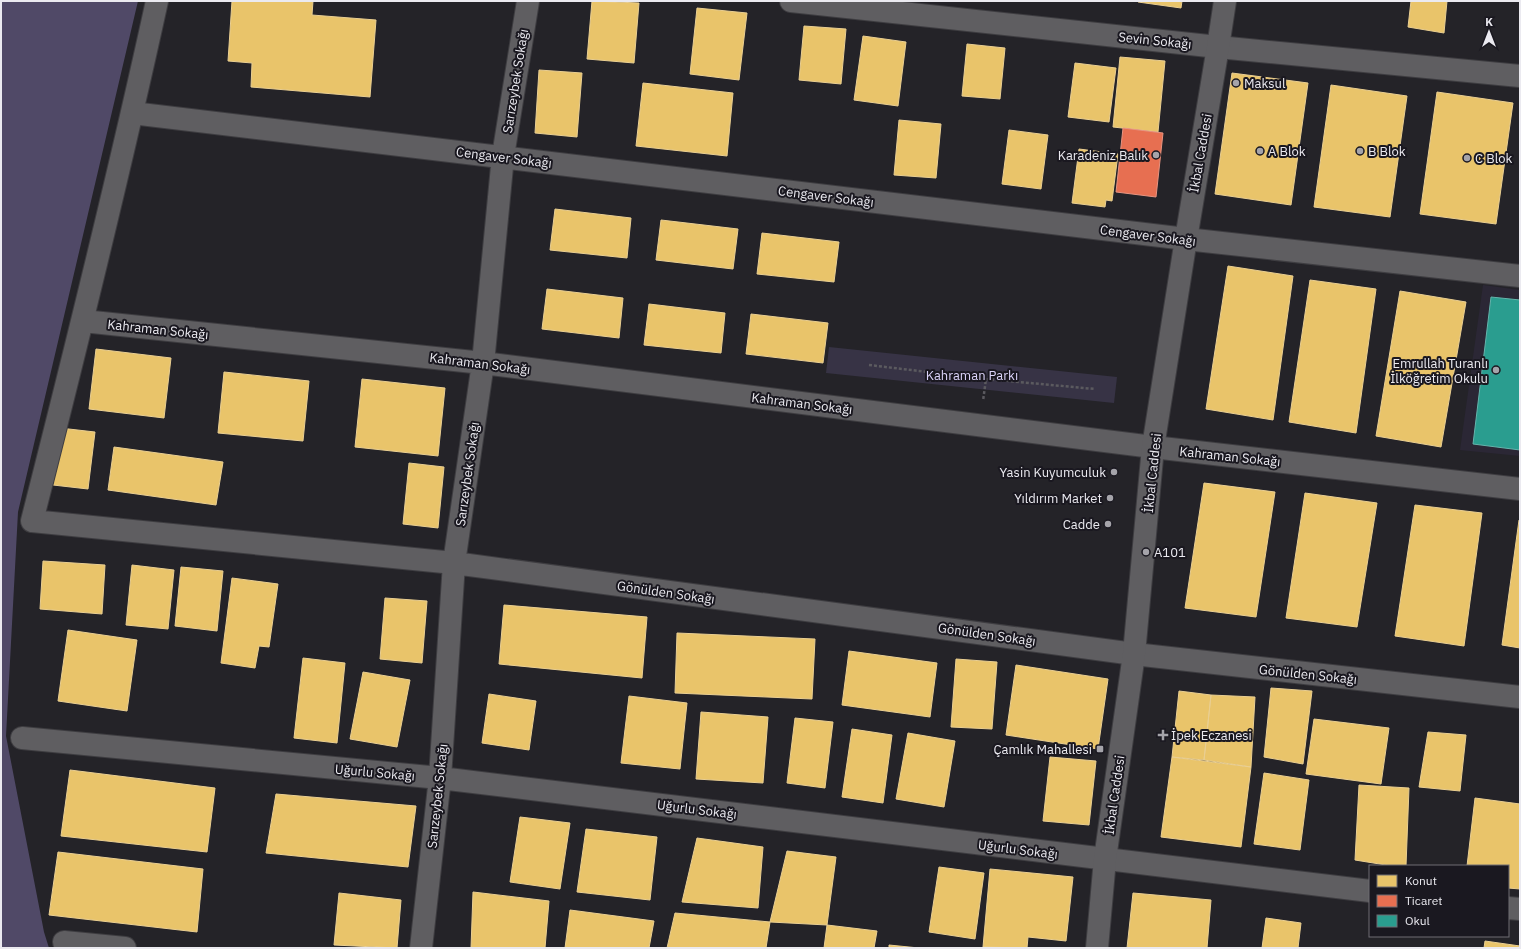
<svg xmlns="http://www.w3.org/2000/svg" width="1521" height="949" font-family="'IBM Plex Sans',sans-serif">
<rect width="100%" height="100%" fill="#242328"/>
<path fill="#2b2735" d="M1483 285 1520 290V456L1460 450Z"/>
<path fill="#373345" d="M829 347 1117 377 1114 403 826 373Z"/>
<path fill="#504967" d="M1 1H138L18 512 6 736 44 932 49 948H1Z"/>
<path fill="#e9c46a" stroke="#eacf92" d="M232 1H313L312 15 376 20 370 97 251 87 252 63 228 61Z
M592 1 639 3 634 63 587 59Z
M1139 1H1182L1181 8 1138 2Z
M1411 1H1447L1444 33 1408 27Z
M697 8 747 13 739 80 690 74Z
M804 26 846 29 841 84 799 80Z
M863 36 906 42 898 106 854 100Z
M967 44 1005 48 1000 99 962 96Z
M1120 57 1165 61 1158 132 1113 127Z
M1075 63 1116 68 1109 122 1068 117Z
M539 70 582 73 577 137 535 133Z
M1232 73 1308 83 1291 205 1215 194Z
M643 83 733 93 727 156 636 146Z
M1331 85 1407 96 1390 217 1314 207Z
M1437 92 1513 103 1496 224 1420 214Z
M899 120 941 124 936 178 894 175Z
M1009 130 1048 135 1041 189 1002 184Z
M1079 149 1118 154 1112 201 1106 200 1105 207 1072 203Z
M555 209 631 218 627 258 550 250Z
M661 220 738 229 733 269 656 260Z
M762 233 839 242 834 282 757 274Z
M1228 266 1293 276 1273 420 1206 409Z
M1310 280 1376 289 1356 433 1289 422Z
M547 289 623 298 619 338 542 329Z
M1400 291 1466 302 1441 447 1376 436Z
M649 304 725 313 721 353 644 345Z
M751 314 828 323 823 363 746 354Z
M96 349 171 358 164 418 89 409Z
M224 372 309 381 303 441 218 433Z
M362 379 445 388 438 456 355 447Z
M60 428 95 432 88 489 53 485Z
M114 447 223 462 216 505 108 490Z
M409 463 444 467 438 528 403 524Z
M1204 483 1275 492 1256 617 1185 608Z
M1305 493 1377 503 1357 627 1286 618Z
M1415 505 1482 513 1464 646 1395 636Z
M1519 520H1520V648L1502 645Z
M43 561 105 565 102 614 40 609Z
M132 565 174 570 168 629 126 625Z
M181 567 223 571 217 631 175 626Z
M232 578 278 584 269 647 259 646 255 668 221 663Z
M385 598 427 601 422 663 380 659Z
M504 605 647 617 642 678 499 664Z
M68 630 137 640 127 711 58 701Z
M677 633 815 639 812 699 675 693Z
M849 651 937 663 930 717 842 705Z
M303 658 345 663 337 743 294 738Z
M956 659 997 662 992 729 951 727Z
M1016 665 1108 679 1098 749 1006 735Z
M363 672 410 680 397 747 350 739Z
M1271 688 1312 691 1303 764 1264 757Z
M1179 691 1211 695 1204 760 1172 757Z
M489 694 536 701 529 750 482 743Z
M1211 695 1255 697 1251 767 1204 760Z
M629 696 687 703 680 769 621 763Z
M701 712 768 717 763 783 696 779Z
M795 718 833 722 825 788 787 783Z
M1314 719 1389 728 1381 784 1306 774Z
M852 729 892 735 883 803 842 797Z
M1428 732 1466 735 1460 791 1419 787Z
M908 733 955 741 944 807 896 799Z
M1050 757 1096 761 1089 825 1043 821Z
M1172 757 1251 767 1241 847 1161 837Z
M70 770 215 788 207 852 61 836Z
M1264 773 1309 780 1300 850 1254 844Z
M1359 785 1409 788 1406 866H1392L1355 860Z
M276 794 416 806 408 867 266 853Z
M1475 798 1520 804V889L1508 888V866H1467Z
M520 817 570 823 560 889 510 882Z
M586 829 657 837 650 900 577 892Z
M697 838 763 847 758 908 682 902Z
M787 851 836 857 827 925 770 922Z
M58 852 203 869 197 932 49 915Z
M939 867 984 873 975 939 929 932Z
M990 869 1073 877 1066 941 1028 937 1027 948 983 947Z
M473 892 549 901 545 948H471Z
M339 893 401 900 397 948 334 945Z
M1133 893 1211 900 1207 948H1127Z
M570 910 654 921 649 948H565Z
M675 913 770 922 766 948H667Z
M1266 918 1301 923 1298 948H1262Z
M827 925 877 931 874 948H824Z
M1485 941 1520 946V948H1484Z
M889 945 919 948H889Z"/>
<path fill="#e76f51" stroke="#e89481" d="M1123 128 1163 133 1156 197 1116 192Z"/>
<path fill="#2a9d8f" stroke="#64b4ac" d="M1491 297 1520 300V450L1473 444Z"/>
<g fill="none" stroke-linecap="round" stroke-linejoin="round">
<defs>
<path id="minor" d="M157 1C119 175 76 348 32 521L454 563 1134 654 1520 697
M791 1 1218 47 1520 76
M132 113 1186 239 1520 276
M83 321 483 363 1153 447 1520 489
M22 738 440 778 1370 891
M1508 908 1520 909
M64 942 125 948
M421 948 440 778 454 563 483 363 503 156 528 1"/>
<path id="secondary" d="M1097 948 1105 859 1134 654 1153 447 1186 239 1218 47 1225 1"/>
</defs>
<use href="#minor" stroke="#3e3d41" stroke-width="24"/>
<use href="#secondary" stroke="#3e3d41" stroke-width="24"/>
<path stroke="#5b5a5f" stroke-width="2.5" stroke-dasharray="3 2" stroke-linecap="butt" d="M869 365 986 379 983 401
M986 379 1095 389"/>
<use href="#minor" stroke="#5f5e61" stroke-width="22"/>
<use href="#secondary" stroke="#5f5e61" stroke-width="22"/>
</g>
<g fill="#a5a4aa" stroke="#1a1820" stroke-width="1.5">
<circle cx="1236" cy="83" r="4"/>
<circle cx="1260" cy="151" r="4"/>
<circle cx="1360" cy="151" r="4"/>
<circle cx="1156" cy="155" r="4"/>
<circle cx="1467" cy="158" r="4"/>
<circle cx="1496" cy="370" r="4"/>
<circle cx="1114" cy="472" r="4"/>
<circle cx="1110" cy="498" r="4"/>
<circle cx="1108" cy="524" r="4"/>
<circle cx="1146" cy="552" r="4"/>
<path d="M1161 729h4v4h4v4h-4v4h-4v-4h-4v-4h4z"/>
<rect x="1096" y="745" width="8" height="8" rx="2"/>
</g>
<g text-anchor="middle" stroke-width="4" stroke-linejoin="round" paint-order="stroke">
<g font-size="13" fill="#ebeaf0" stroke="#1a1820">
<text transform="translate(1155 40) rotate(6)" y="5">Sevin Sokağı</text>
<text transform="translate(515 81) rotate(-81)" y="5">Sarızeybek Sokağı</text>
<text transform="translate(1200 153) rotate(-80)" y="5">İkbal Caddesi</text>
<text transform="translate(504 157) rotate(7)" y="5">Cengaver Sokağı</text>
<text transform="translate(826 196) rotate(7)" y="5">Cengaver Sokağı</text>
<text transform="translate(1148 235) rotate(7)" y="5">Cengaver Sokağı</text>
<text transform="translate(158 329) rotate(6)" y="5">Kahraman Sokağı</text>
<text transform="translate(480 363) rotate(7)" y="5">Kahraman Sokağı</text>
<text transform="translate(802 403) rotate(7)" y="5">Kahraman Sokağı</text>
<text transform="translate(1230 456) rotate(6)" y="5">Kahraman Sokağı</text>
<text transform="translate(1152 473) rotate(-84)" y="5">İkbal Caddesi</text>
<text transform="translate(467 474) rotate(-82)" y="5">Sarızeybek Sokağı</text>
<text transform="translate(666 592) rotate(8)" y="5">Gönülden Sokağı</text>
<text transform="translate(987 634) rotate(8)" y="5">Gönülden Sokağı</text>
<text transform="translate(1308 674) rotate(6)" y="5">Gönülden Sokağı</text>
<text transform="translate(375 772) rotate(5)" y="5">Uğurlu Sokağı</text>
<text transform="translate(1114 795) rotate(-82)" y="5">İkbal Caddesi</text>
<text transform="translate(437 796) rotate(-84)" y="5">Sarızeybek Sokağı</text>
<text transform="translate(697 809) rotate(7)" y="5">Uğurlu Sokağı</text>
<text transform="translate(1018 849) rotate(7)" y="5">Uğurlu Sokağı</text>
</g>
<g font-size="13" fill="#ebeaf0" stroke="#1a1820" text-anchor="start">
<text x="1244" y="88">Maksul</text>
<text x="1268" y="156">A Blok</text>
<text x="1368" y="156">B Blok</text>
<text x="1148" y="160" text-anchor="end">Karadeniz Balık</text>
<text x="1475" y="163">C Blok</text>
<text x="1488" y="368" text-anchor="end">Emrullah Turanlı<tspan x="1488" dy="15">İlköğretim Okulu</tspan></text>
<text x="1106" y="477" text-anchor="end">Yasin Kuyumculuk</text>
<text x="1102" y="503" text-anchor="end">Yıldırım Market</text>
<text x="1100" y="529" text-anchor="end">Cadde</text>
<text x="1154" y="557">A101</text>
<text x="1171" y="740">İpek Eczanesi</text>
<text x="1092" y="754" text-anchor="end">Çamlık Mahallesi</text>
</g>
<g font-size="13" fill="#dcd4fa" stroke="#1a1820">
<text x="972" y="380">Kahraman Parkı</text>
</g>
</g>
<rect width="1521" height="949" fill="none" stroke="#ebeaf0" stroke-width="4"/>
<rect x="1369" y="865" width="140" height="72" fill="#1a1820" stroke="#6e6c73"/>
<rect x="1377" y="875" width="20" height="12" fill="#e9c46a" stroke="#6e6c73"/>
<text x="1405" y="885" font-size="12" fill="#ebeaf0">Konut</text>
<rect x="1377" y="895" width="20" height="12" fill="#e76f51" stroke="#6e6c73"/>
<text x="1405" y="905" font-size="12" fill="#ebeaf0">Ticaret</text>
<rect x="1377" y="915" width="20" height="12" fill="#2a9d8f" stroke="#6e6c73"/>
<text x="1405" y="925" font-size="12" fill="#ebeaf0">Okul</text>
<g transform="translate(1489 32)" stroke="#1a1820" stroke-width="3" paint-order="stroke">
<path d="M0-3L7 15L0 10L-7 15Z" fill="#ebeaf0"/>
<text y="-6" font-size="11" font-weight="bold" text-anchor="middle" fill="#ebeaf0">K</text>
</g>
</svg>
